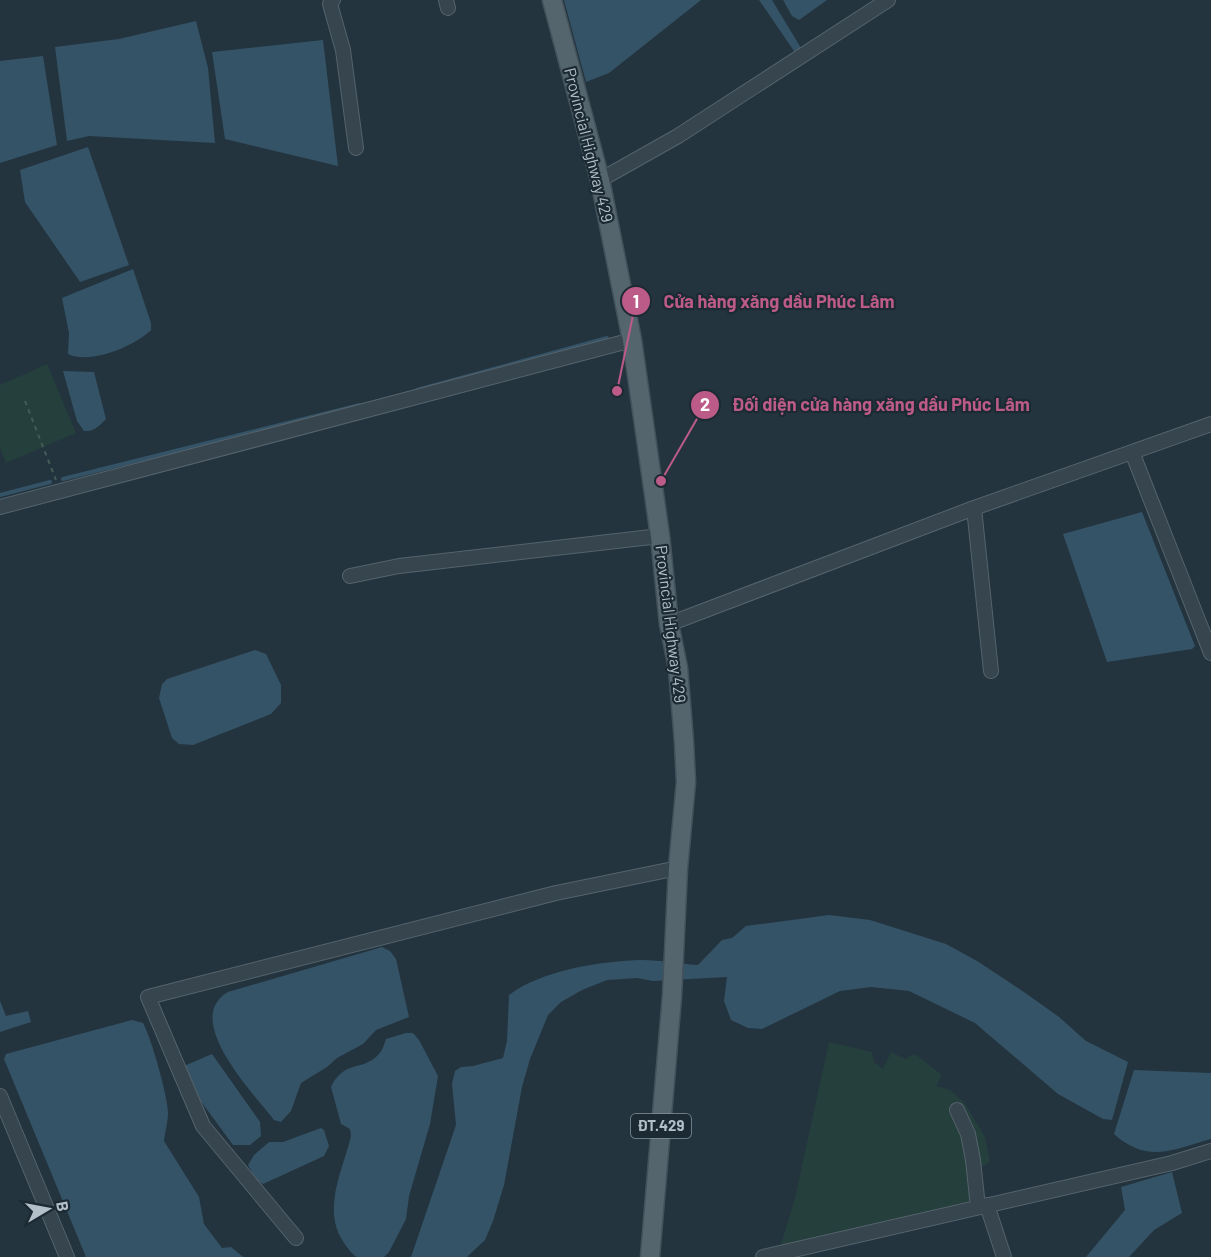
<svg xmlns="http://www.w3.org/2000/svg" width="1211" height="1257" font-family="Barlow,sans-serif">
<rect width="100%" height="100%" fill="#23343f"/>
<path fill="#253f3d" d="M47 364 76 433 6 463 0 448V385Z
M829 1042 872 1052 874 1062 883 1069 891 1052 905 1059 915 1054 942 1075 936 1086 950 1090 964 1102 985 1137 990 1162 970 1174 980 1201 780 1248 795 1198Z"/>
<path fill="#355366" d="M564 0H701L609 73 586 82Z
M759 0H772L801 48 794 51Z
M783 0H827L799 20 792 16Z
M196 21 208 68 215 143 89 136 67 141 55 47 119 39Z
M323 40 338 166 225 139 212 52Z
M43 56 57 145 0 163V61Z
M88 147 129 265 80 282 25 202 20 170Z
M133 269 151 323V330C135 346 90 365 68 354L69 333 62 298Z
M63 371 94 372 106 419C99 426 94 432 84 431L77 421Z
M1142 512 1195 646 1192 649 1107 662 1063 534Z
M255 650 266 654 281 685V703L271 714 193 745 179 744 172 738 159 698 162 684 167 679Z
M829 915 870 920 946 944 977 961 1024 992 1059 1017 1086 1041 1128 1062 1112 1120 1103 1119 1058 1094 975 1023 909 991 871 987 840 991 762 1029 748 1028 731 1020 724 1001 727 977 653 981 637 978 607 980 582 990 561 1002 548 1015 530 1059 522 1087 504 1185 493 1221 485 1240 467 1257H411L456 1125 452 1084 455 1071 461 1067 473 1066 503 1058 507 1041 509 995C542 970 601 961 642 960 660 960 679 964 698 965L722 940 732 938 746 926Z
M382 947 390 951 396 959 409 1017 376 1030 363 1044 337 1058 327 1067 301 1083 291 1111 281 1122 274 1120C254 1094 181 1019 228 992Z
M0 1001 6 1016 28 1011 31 1022 0 1032Z
M132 1020 143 1023C151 1037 168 1097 168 1113 168 1122 165 1132 164 1141L199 1197 204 1224 222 1248 231 1247 243 1257H86L4 1059 6 1054Z
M406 1033H413L419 1040 438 1076 430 1124 409 1196 406 1219 389 1252 384 1257H357C351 1254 348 1248 344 1243 321 1210 343 1170 351 1136L350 1129 341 1124 331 1087C344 1060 362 1071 377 1056 382 1052 384 1045 386 1039Z
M212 1054 260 1122 261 1136 250 1145H233L189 1085 184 1066Z
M1134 1070 1211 1073V1139C1172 1150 1148 1164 1114 1134Z
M321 1128 324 1130 329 1146 324 1156 263 1184 256 1180 248 1165 254 1155 269 1142H283Z
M1172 1172 1182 1213 1154 1230 1129 1257H1086L1125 1210 1121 1187Z"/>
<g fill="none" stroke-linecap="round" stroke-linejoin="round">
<path stroke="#355366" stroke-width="4" d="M417 390 607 338
M63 479 360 405
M0 495 50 482"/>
<defs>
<path id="minor" d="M333 0 330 4 343 50 356 148
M446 0 448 8
M600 180 678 136 888 0
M1132 452 1211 653
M0 507 632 340
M974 508 991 671
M350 576 399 566 660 536
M669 624 974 508 1211 424
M0 1096 67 1257
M957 1110 968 1134 973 1160 978 1207
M987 1205 1004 1257
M296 1238 203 1126 148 997 556 893 678 868
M763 1257 1172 1163 1211 1151"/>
<path id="major" d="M552 0 600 180 632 340 660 536 669 624 678 668 684 742 686 782 678 868 672 996 650 1257"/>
</defs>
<use href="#minor" stroke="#55636c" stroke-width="16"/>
<use href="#major" stroke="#43515a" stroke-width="21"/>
<path stroke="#435b59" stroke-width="2" stroke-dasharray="4.5 4.5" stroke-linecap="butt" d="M25 401 56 480"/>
<use href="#minor" stroke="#37454e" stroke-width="14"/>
<use href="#major" stroke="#55656e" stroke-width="18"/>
</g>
<g text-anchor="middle" stroke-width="4.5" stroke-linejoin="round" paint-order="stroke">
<rect fill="#1c2a33" stroke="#86939d" stroke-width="1.5" x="631" y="1114" width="60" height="24" rx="4.5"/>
<g font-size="15" font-weight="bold" fill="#b3c0ca">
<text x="661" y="1131">ĐT.429</text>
</g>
<g font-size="16" fill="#b3c0ca" stroke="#1c2a33">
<text transform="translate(589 145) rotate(76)" y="6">Provincial Highway 429</text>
<text transform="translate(671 624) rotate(83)" y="6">Provincial Highway 429</text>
</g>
</g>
<path fill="none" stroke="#bc5b87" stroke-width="2" d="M617 391L636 301M661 481L705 405"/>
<g fill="#bc5b87" stroke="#1c2a33" stroke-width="2">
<circle cx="617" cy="391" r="6"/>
<circle cx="661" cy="481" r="6"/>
<circle cx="636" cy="301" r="15"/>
<circle cx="705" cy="405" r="15"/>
</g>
<g font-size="18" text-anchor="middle" font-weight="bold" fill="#fff">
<text x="636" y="308">1</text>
<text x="705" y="411">2</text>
</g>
<g font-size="18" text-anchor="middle" font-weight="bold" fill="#bc5b87" stroke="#1c2a33" stroke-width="4.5" stroke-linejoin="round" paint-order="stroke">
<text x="779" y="308">Cửa hàng xăng dầu Phúc Lâm</text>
<text x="881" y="411">Đối diện cửa hàng xăng dầu Phúc Lâm</text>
</g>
<g transform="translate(48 1209) rotate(80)" stroke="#1c2a33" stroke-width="4.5" paint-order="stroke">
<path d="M0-4.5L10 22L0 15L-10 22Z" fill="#b3c0ca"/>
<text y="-9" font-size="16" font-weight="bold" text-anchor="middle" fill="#b3c0ca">B</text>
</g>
</svg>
